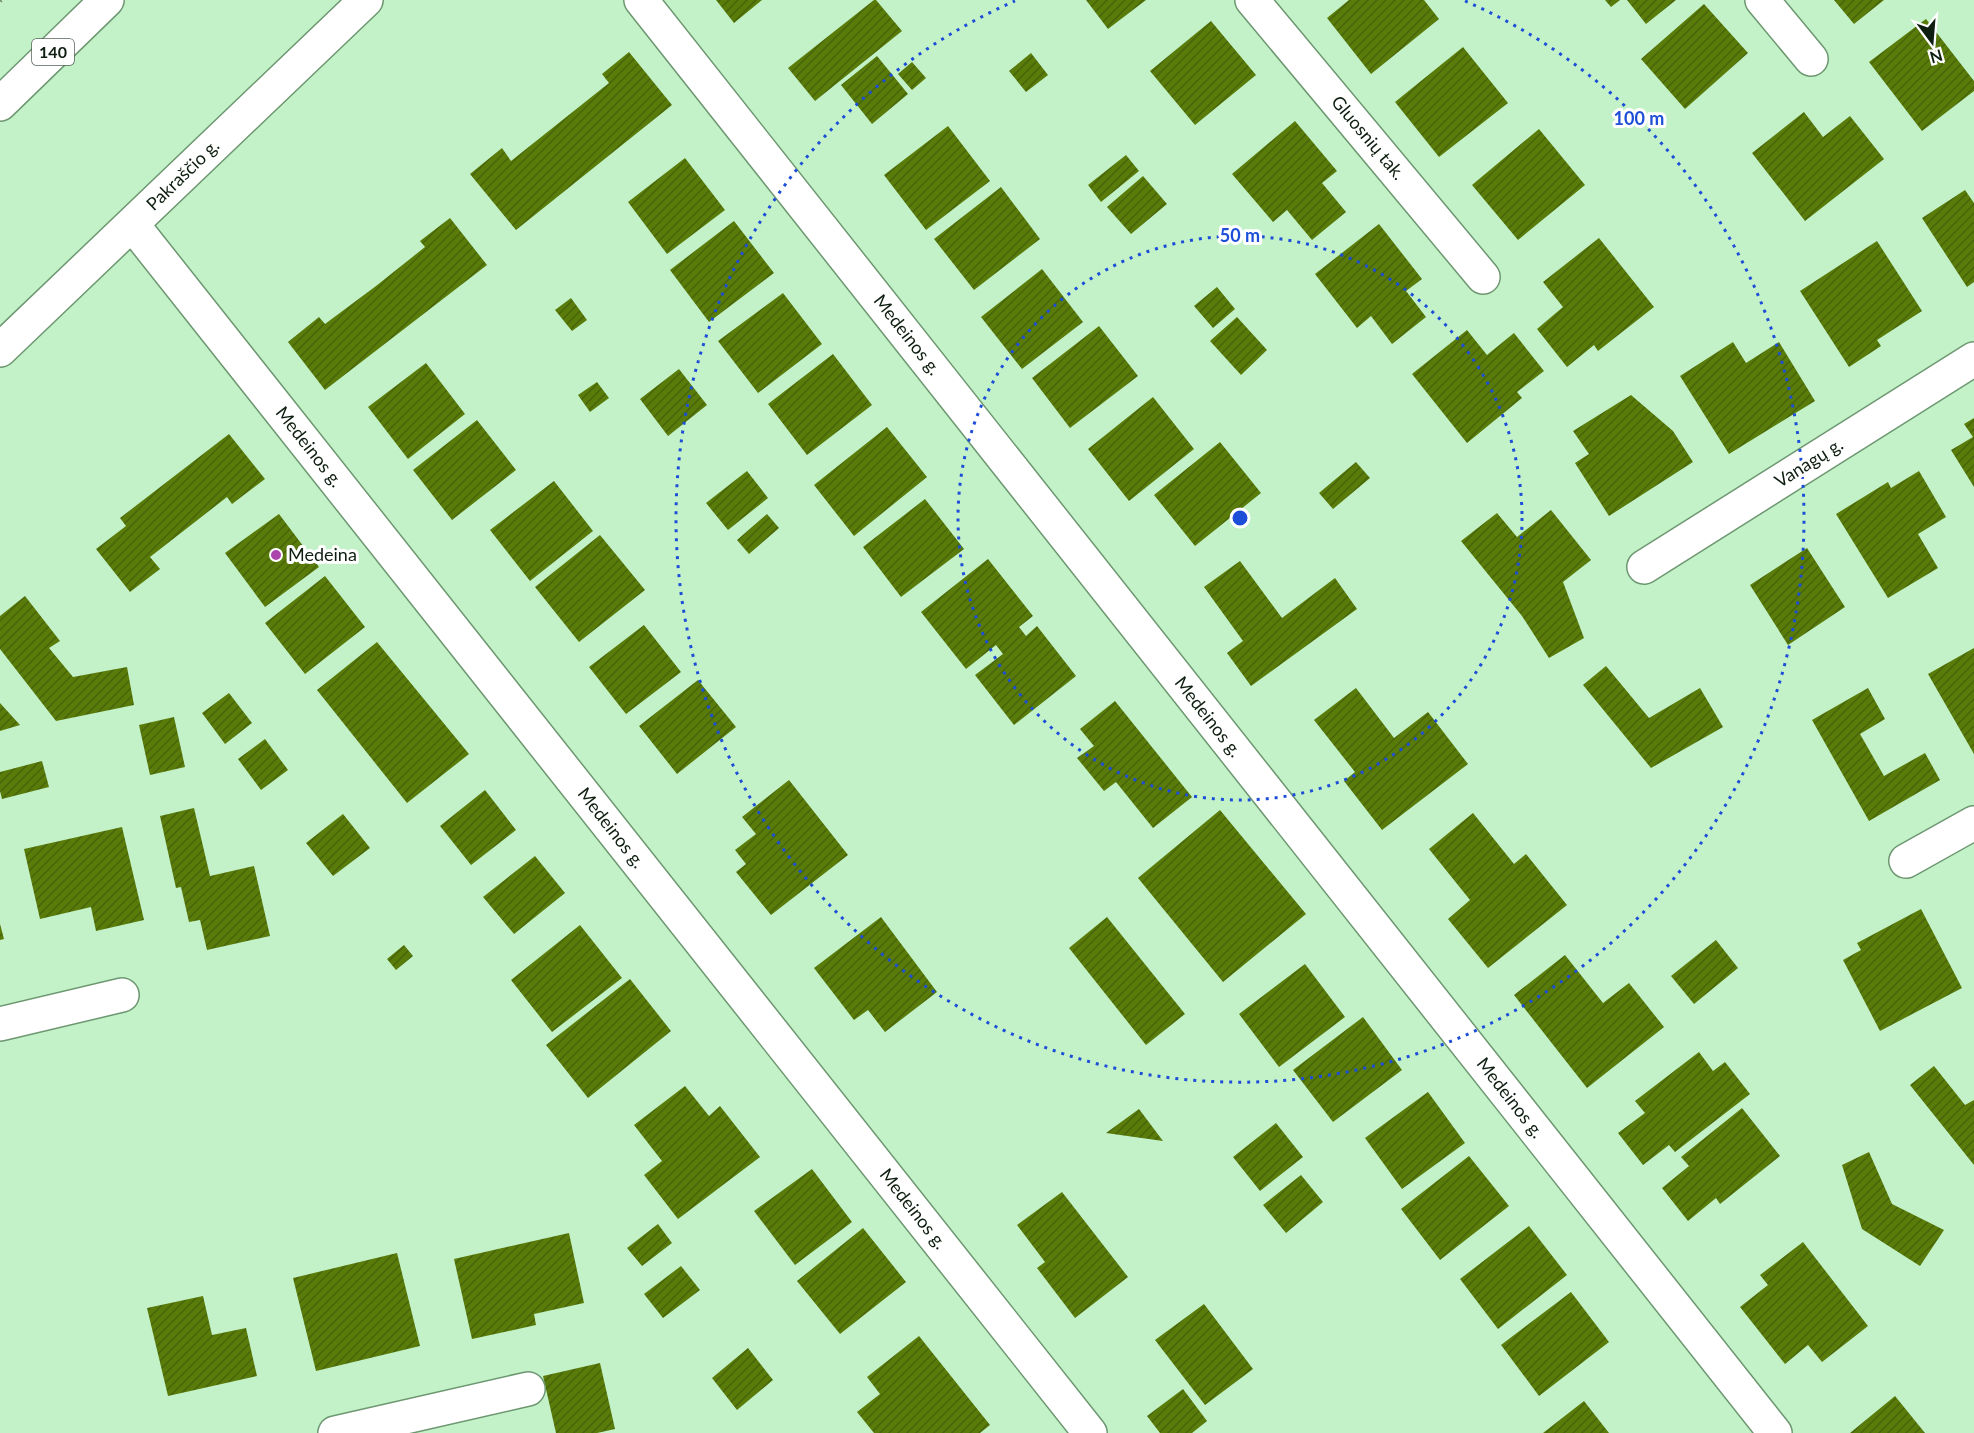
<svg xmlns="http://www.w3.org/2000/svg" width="1974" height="1433" font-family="Lato,sans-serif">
<defs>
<pattern id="building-hatch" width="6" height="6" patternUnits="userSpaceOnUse" patternTransform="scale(1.5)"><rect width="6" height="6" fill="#587b0a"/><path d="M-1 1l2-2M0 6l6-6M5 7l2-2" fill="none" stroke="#476409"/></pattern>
</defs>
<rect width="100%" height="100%" fill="#c4f2c8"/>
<path fill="url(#building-hatch)" d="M716 0H762L734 23Z
M874 0H876L902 31 815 101 788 68Z
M1086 0H1146L1108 29Z
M1349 0H1424L1439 19 1371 74 1327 18Z
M1605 0H1620L1611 7Z
M1627 0H1676L1646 24Z
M1834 0H1884L1854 24Z
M1704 4 1748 53 1685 109 1641 59Z
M1926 19 1974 81V91L1922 131 1869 62Z
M1211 21 1256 75 1195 125 1150 71Z
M1463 47 1508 103 1439 157 1395 102Z
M629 52 672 105 516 230 470 174 502 148 511 161 609 83 602 74Z
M1031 53 1048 75 1026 92 1009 71Z
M877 56 908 94 872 124 841 85Z
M912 62 926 78 912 90 898 74Z
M1804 112 1823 137 1850 116 1884 159 1805 221 1752 153Z
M1295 121 1337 171 1322 183 1346 212 1312 240 1287 210 1273 222 1232 174Z
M948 126 990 181 926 230 884 175Z
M1539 129 1585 185 1518 240 1472 185Z
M1126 155 1139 171 1101 202 1088 185Z
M685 158 725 210 667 254 628 202Z
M1143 176 1167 204 1131 234 1107 207Z
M1001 187 1040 239 974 290 934 239Z
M1965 190 1974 203V282L1967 287 1922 218Z
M450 218 487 265 325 390 288 342 319 317 325 324 376 286 425 247 420 241Z
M734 221 774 273 709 322 670 270Z
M1379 224 1422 279 1406 291 1426 317 1392 344 1371 316 1357 328 1315 274Z
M1599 238 1654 307 1598 351 1594 345 1567 367 1537 329 1563 307 1543 282Z
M1877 241 1922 311 1877 340 1881 346 1849 367 1800 291Z
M1042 269 1083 322 1022 369 981 317Z
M1217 287 1235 309 1213 328 1194 306Z
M783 293 822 344 758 393 718 341Z
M571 298 587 320 572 331 555 310Z
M1237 317 1267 350 1241 375 1210 341Z
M1099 326 1138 376 1070 428 1032 378Z
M1467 330 1487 355 1514 333 1544 371 1517 392 1522 398 1467 443 1412 374Z
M1733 342 1746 363 1779 342 1815 401 1729 454 1680 376Z
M833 354 872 405 807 455 768 404Z
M426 363 465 414 408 459 368 407Z
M679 369 707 405 668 436 640 399Z
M597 382 609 398 590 412 578 395Z
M1631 395 1673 431 1693 462 1609 516 1575 463 1589 454 1573 431Z
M1153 397 1194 449 1129 501 1088 449Z
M1974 418V487L1951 450 1973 437 1964 424Z
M477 420 516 470 452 520 413 470Z
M887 427 927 477 854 536 814 485Z
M229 434 265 479 232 504 227 497 150 557 160 569 130 592 96 549 126 526 120 518Z
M1220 442 1261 493 1195 546 1154 495Z
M1356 462 1370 478 1333 509 1319 493Z
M747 471 768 498 728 530 706 503Z
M1919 471 1946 517 1918 534 1938 568 1888 598 1836 514 1888 482 1891 488Z
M554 481 593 531 530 581 490 530Z
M925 499 964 549 901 597 863 547Z
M1551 510 1591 560 1563 582 1584 638 1549 658 1522 616 1461 541 1497 513 1517 537Z
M279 514 319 567 265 607 225 553Z
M767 514 779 528 749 554 737 540Z
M600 535 645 590 579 642 535 587Z
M1807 548 1845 607 1788 645 1750 585Z
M988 559 1033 616 1019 627 1026 636 1037 626 1076 676 1014 725 975 675 1003 654 996 645 966 669 921 612Z
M1240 561 1282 618 1335 578 1357 609 1251 686 1227 653 1243 641 1204 587Z
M325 576 365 627 305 674 265 623Z
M25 596 60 641 49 648 73 677 127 667 134 705 56 721 0 649V616Z
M644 625 681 672 626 714 589 667Z
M377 642 469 754 407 803 317 690Z
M1974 648V754L1928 674Z
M1606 666 1649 718 1700 688 1723 727 1651 768 1583 685Z
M698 680 736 727 677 774 639 726Z
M1356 688 1394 738 1428 712 1468 764 1382 830 1344 781 1355 772 1314 720Z
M1868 688 1885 719 1860 734 1884 776 1925 753 1940 780 1869 821 1812 720Z
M229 693 252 723 225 744 202 713Z
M1115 701 1192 797 1153 828 1116 782 1104 791 1077 758 1094 746 1080 729Z
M0 703 20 725 0 731Z
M174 717 185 767 150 775 139 725Z
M265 739 288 770 261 790 238 759Z
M42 761 49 787 2 799 0 791V772Z
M789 780 848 855 771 915 736 872 746 864 735 850 756 834 742 817Z
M485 790 516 830 471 865 440 826Z
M194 808 210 876 254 866 270 936 207 950 200 920 189 922 181 887 176 888 160 816Z
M1220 810 1306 914 1223 982 1138 878Z
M1473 813 1514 864 1526 854 1567 905 1488 968 1448 919 1470 900 1429 849Z
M343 814 370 848 333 876 306 843Z
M122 827 144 920 96 931 91 907 40 919 24 849Z
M535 856 565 893 514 934 483 897Z
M1921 909 1962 988 1880 1031 1843 960 1861 950 1857 943Z
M881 917 937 992 885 1032 868 1010 854 1020 814 968Z
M1107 917 1185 1014 1146 1045 1069 948Z
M0 924 4 939 0 940Z
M580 925 622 978 552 1032 511 980Z
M1716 940 1738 968 1694 1004 1671 976Z
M404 945 413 956 396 970 387 959Z
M1565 955 1603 1003 1629 983 1664 1027 1587 1088 1514 995Z
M1305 964 1345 1017 1279 1067 1239 1014Z
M630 979 671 1031 588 1098 546 1045Z
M1363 1017 1402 1070 1333 1122 1293 1070Z
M1699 1052 1713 1071 1725 1062 1750 1094 1675 1152 1669 1145 1643 1165 1618 1133 1645 1113 1635 1101Z
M1934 1066 1965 1105 1974 1100V1165L1910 1085Z
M685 1086 709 1116 720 1106 760 1157 678 1219 644 1175 662 1161 634 1125Z
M1428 1092 1465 1143 1402 1189 1365 1138Z
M1742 1108 1780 1156 1720 1204 1716 1198 1688 1221 1662 1188 1689 1166 1681 1157Z
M1139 1109 1163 1141 1106 1133Z
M1276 1123 1303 1157 1260 1191 1233 1157Z
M1869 1152 1892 1204 1944 1230 1920 1266 1862 1229 1842 1165Z
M1469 1156 1509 1206 1440 1260 1401 1209Z
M812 1169 852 1222 795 1265 754 1211Z
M1301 1175 1323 1202 1286 1233 1263 1205Z
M1062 1192 1128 1277 1075 1318 1037 1268 1045 1262 1017 1225Z
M658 1224 672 1243 642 1266 627 1248Z
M1529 1226 1567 1275 1498 1329 1460 1279Z
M863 1228 906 1282 840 1334 797 1281Z
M569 1233 584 1303 534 1314 536 1325 472 1339 454 1259Z
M1803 1242 1868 1326 1822 1362 1808 1345 1785 1364 1740 1307 1768 1285 1760 1275Z
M397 1253 420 1346 316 1371 293 1278Z
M681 1266 700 1290 663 1318 644 1294Z
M1571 1292 1609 1342 1539 1396 1501 1345Z
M203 1296 212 1335 246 1328 257 1376 168 1396 147 1308Z
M1204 1304 1253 1369 1205 1405 1155 1340Z
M919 1336 990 1425 980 1433H874L857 1412 880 1394 867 1377Z
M748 1348 773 1380 737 1410 712 1378Z
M600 1363 615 1429 597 1433H556L543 1376Z
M1183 1389 1207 1421 1192 1433H1160L1147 1416Z
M1895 1396 1925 1433H1850Z
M1584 1401 1609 1433H1543Z"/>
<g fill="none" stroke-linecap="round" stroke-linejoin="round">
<defs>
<path id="street" d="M641 0 1775 1433
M1252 0 1483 277
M1762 0 1811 59
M132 224 1090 1433
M0 350 366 0
M1644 567 1974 359
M1906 861 1974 823
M0 1024 122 995
M335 1433 528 1389"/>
<path id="primary" d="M0 104 107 0"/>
</defs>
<use href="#street" stroke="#6d9771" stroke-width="36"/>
<use href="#primary" stroke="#6d9771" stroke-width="36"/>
<path stroke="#668569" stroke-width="4" stroke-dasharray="3 3" stroke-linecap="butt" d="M0 1 1 0"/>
<use href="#street" stroke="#fff" stroke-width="33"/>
<use href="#primary" stroke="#fff" stroke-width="33"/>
</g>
<g fill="none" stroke="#1d4ed8" stroke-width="3" stroke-dasharray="3 6">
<circle cx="1240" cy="518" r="282"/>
<path d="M1465 1A564 564 0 1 1 1015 1"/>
</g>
<circle fill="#aa45ab" stroke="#fff" stroke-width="2" cx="276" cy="555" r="6"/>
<g text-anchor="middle" stroke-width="6" stroke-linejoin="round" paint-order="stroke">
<rect fill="#fff" stroke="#566258" stroke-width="1.5" x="32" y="39" width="42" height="26" rx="4.5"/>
<g font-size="16" font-weight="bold" fill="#0e1e10">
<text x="53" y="58">140</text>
</g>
<g font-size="18" fill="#0e1e10" stroke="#fff">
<text transform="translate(1368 138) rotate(50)" y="6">Gluosnių tak.</text>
<text transform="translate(183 175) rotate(-44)" y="6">Pakraščio g.</text>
<text transform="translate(907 335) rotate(52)" y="6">Medeinos g.</text>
<text transform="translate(309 447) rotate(52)" y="6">Medeinos g.</text>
<text transform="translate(1809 463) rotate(-32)" y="6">Vanagų g.</text>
<text transform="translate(1208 717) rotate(52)" y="6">Medeinos g.</text>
<text transform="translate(611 828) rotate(52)" y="6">Medeinos g.</text>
<text transform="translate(1510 1098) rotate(52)" y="6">Medeinos g.</text>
<text transform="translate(913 1209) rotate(52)" y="6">Medeinos g.</text>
</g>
<g font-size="18" fill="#0e1e10" stroke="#fff" text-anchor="start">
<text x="288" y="561">Medeina</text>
</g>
</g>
<circle cx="1240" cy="518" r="9" fill="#1d4ed8" stroke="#fff" stroke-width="3"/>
<g font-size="18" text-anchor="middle" font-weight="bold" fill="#1d4ed8" stroke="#fff" stroke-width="6" stroke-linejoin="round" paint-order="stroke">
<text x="1639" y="125">100 m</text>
<text x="1240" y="242">50 m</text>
</g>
<g transform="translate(1932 42) rotate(164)" stroke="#ffffff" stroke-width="4.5" paint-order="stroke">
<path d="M0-4.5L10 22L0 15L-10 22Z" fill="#0e1e10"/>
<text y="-9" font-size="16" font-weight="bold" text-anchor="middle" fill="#0e1e10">N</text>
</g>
</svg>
